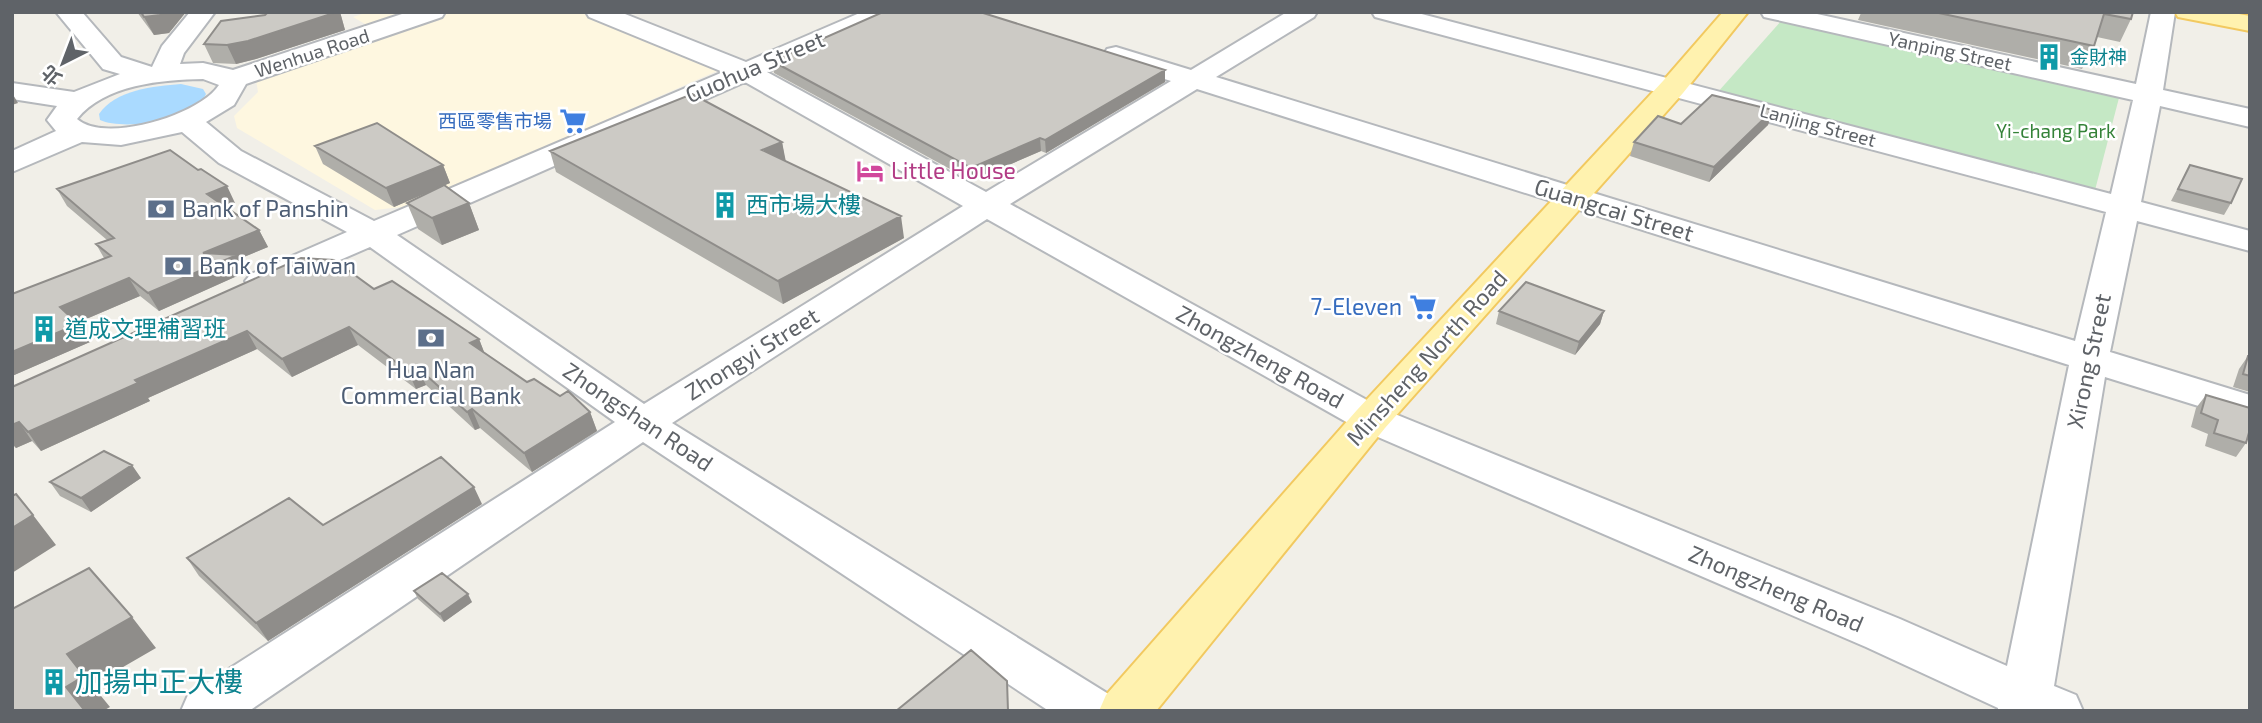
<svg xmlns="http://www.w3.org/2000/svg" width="2262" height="723" font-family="'Exo 2','Noto Sans TC',sans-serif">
<rect width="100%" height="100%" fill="#f1efe8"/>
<path fill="#fef7e0" d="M368 12H579L710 64 717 71 410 206 375 210 237 128 234 116 258 92 255 74 379 32 353 17Z"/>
<path fill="#c5e8c5" d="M1782 20 2120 94 2094 194 1717 93Z"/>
<path fill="#aadaff" d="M181 84 203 89 206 94C195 121 124 131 100 120L99 114C115 90 154 86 181 84Z"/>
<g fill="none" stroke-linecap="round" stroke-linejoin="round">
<defs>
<path id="minor" d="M56 12H82L121 57 152 67 162 46 190 12H215L184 53 180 64 203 63 233 70 408 12H445L442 17 246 84 234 105 206 122 241 151 374 221 723 72 589 17 586 12H620L746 62 862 12H896L893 17 767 72 986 192 1171 81 1107 61 1103 55 1107 49 1116 47 1191 70 1287 12H1317L1314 17 1216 77 2075 341 2106 212 1375 17 1372 12H1414L2111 194 2133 100 1773 19 1764 17 1761 12H1808L2136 84 2151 12H2175L2163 90 2250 109V127L2160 106 2141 202 2250 231V251L2137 221 2110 352 2250 395V422L2105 377 2054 686 2076 695 2083 711H1998V708L1866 647 1357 428 987 219 672 423 1110 695 1117 711H1049L643 442 249 711H181L188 695 615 422 370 247 275 288 263 292 251 288 245 281 251 274 347 232 219 163 182 132 121 145 82 142 12 172V151L56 131 47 120 57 106 12 99V83L74 92 120 74 103 69ZM203 79 219 85C200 115 105 144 77 119 105 84 162 80 203 79ZM745 82 963 206 644 404 397 235ZM1197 89 2069 365 2007 666 1900 619 1385 410 1010 204Z"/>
<path id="major" d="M1723 12H1748L1683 93 1385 428 1156 711H1099L1106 695 1357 410 1663 81Z
M2175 12H2228L2250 16V31L2178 17Z"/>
</defs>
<use href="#minor" stroke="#b5b8bc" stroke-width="4"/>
<use href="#major" stroke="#f2c960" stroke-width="4"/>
<use href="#minor" fill="#fff" fill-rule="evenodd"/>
<use href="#major" fill="#fff2af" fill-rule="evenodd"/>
</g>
<path fill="#afaea9" d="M137 12H186L169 33 154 35Z
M268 12H340L345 30 256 59 236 64 213 63 204 44 265 15Z
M1855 12H2133L2131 19 2120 42 2097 37 2094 46 2082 69 1858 20 1861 13Z
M772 61 1165 82 1046 153 1041 151 972 181 774 73Z
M1773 110 1768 125 1709 182 1630 156 1634 142 1681 124Z
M782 142 785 161 904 238 783 304 556 172 550 151Z
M315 146 443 165 450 183 445 185 469 203 479 230 442 245 418 229 407 203 428 192 394 207 323 164Z
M2190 165 2231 203 2224 215 2171 201Z
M57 189 235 203 226 207 259 230 268 247 239 259 246 272 159 311 140 296 77 323 90 342 12 376V294L104 258 96 244 107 240 67 206Z
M374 289 479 339 484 352 527 382 560 396 590 412 597 431 532 472 480 428 475 430 426 385 416 389 358 345 292 377 257 349 148 398 150 401 41 451 32 441 16 448 12 444V387Z
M1499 311H1604L1600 324 1575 355 1496 324Z
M2248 356H2250V392L2233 387 2239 369Z
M2206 395 2246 443 2236 457 2205 446 2208 434 2191 427 2196 408Z
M141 478 91 512 60 496 50 482Z
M482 504 268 641 199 576 187 558 323 525Z
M414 591 472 602 444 622 418 599Z"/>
<path fill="#8f8d8a" d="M162 12H186L169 33 154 35 144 17Z
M337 12H340L345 30 256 59 236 64 227 45Z
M1165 70V82L1046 153 1045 140Z
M12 93 18 103 12 105Z
M1773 110 1768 125 1709 182 1714 167Z
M1040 138 1041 151 972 181 971 168Z
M782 142 786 162 762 150Z
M443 165 450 183 394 207 386 188Z
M227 186 235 203 216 211 207 194Z
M469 203 479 230 442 245 432 218Z
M901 216 904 238 783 304 778 281Z
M259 230 268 247 239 259 246 272 159 311 148 293 203 253Z
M129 278 140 296 72 325 60 307Z
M1604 311 1600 324 1575 355 1579 342Z
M78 324 90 342 12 376V352Z
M349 327 358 345 292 377 282 359Z
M247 331 257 349 148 398 150 401 41 451 28 432 135 380Z
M479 339 486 357 470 343Z
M417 367 426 385 416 389 408 371Z
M472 409 480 428 475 430 467 412Z
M590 412 597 431 532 472 524 453Z
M19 422 32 441 16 448 12 443V425Z
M132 465 141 478 91 512 81 498Z
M474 487 482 504 268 641 256 623Z
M33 515 56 545 12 573V528Z
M468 594 472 602 444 622 440 614Z
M132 617 156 648 92 685 110 707 103 711H85L66 687 67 654Z"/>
<path fill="#cccac5" stroke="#8f8d8a" stroke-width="2" d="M141 12H162L160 15 144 17Z
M268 12H337L248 41 227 45 204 44 221 21 265 15Z
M883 12H980L1165 70 1045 140 1040 138 971 168 772 61Z
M1934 12H2133L2131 19 2104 14 2094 46Z
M692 94 782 142 762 150 901 216 778 281 550 151Z
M1712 95 1773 110 1714 167 1634 142 1658 116 1681 124Z
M377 123 443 165 386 188 315 146Z
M170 150 198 170 201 169 227 186 207 194 259 230 203 253 237 255 148 293 129 278 60 307 78 324 12 352V294L111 256 96 244 114 238 57 189Z
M2190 165 2242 179 2231 203 2178 189Z
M444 185 469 203 432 218 407 203Z
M301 258 334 260 374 289 392 281 479 339 470 343 527 382 534 379 560 396 568 391 590 412 524 453 472 409 467 412 417 367 408 371 349 327 282 359 247 331 135 380 138 383 28 432 19 422 12 425V387Z
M1526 282 1604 311 1579 342 1499 311Z
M2248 356H2250V376L2243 374Z
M2206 395 2250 408V429L2246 443 2214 433 2218 420 2201 413Z
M104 451 132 465 81 498 50 482Z
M441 457 474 487 256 623 187 558 289 498 323 525Z
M16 494 33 515 12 528V496Z
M89 568 132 617 67 654 84 676 66 687 85 711H12V609Z
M442 573 468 594 440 614 414 591Z
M971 650 1007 681 1008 711H896Z"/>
<defs>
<symbol id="building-bare" viewBox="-9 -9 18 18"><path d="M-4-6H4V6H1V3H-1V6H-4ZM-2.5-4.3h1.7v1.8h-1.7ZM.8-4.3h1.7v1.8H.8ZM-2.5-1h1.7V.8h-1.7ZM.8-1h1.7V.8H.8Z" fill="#0f9aa8" stroke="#fff" stroke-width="2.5" paint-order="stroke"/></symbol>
<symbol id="supermarket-bare" viewBox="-9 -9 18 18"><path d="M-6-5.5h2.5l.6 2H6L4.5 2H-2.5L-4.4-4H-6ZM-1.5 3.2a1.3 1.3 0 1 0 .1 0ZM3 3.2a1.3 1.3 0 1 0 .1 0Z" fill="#3f7fe0" stroke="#fff" stroke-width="2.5" paint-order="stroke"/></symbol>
<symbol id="hotel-bare" viewBox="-9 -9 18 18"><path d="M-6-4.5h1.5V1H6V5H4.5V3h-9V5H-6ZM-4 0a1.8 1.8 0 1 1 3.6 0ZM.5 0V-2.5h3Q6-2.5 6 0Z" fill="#d1479c" stroke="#fff" stroke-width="2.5" paint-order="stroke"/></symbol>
<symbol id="bank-bare" viewBox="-9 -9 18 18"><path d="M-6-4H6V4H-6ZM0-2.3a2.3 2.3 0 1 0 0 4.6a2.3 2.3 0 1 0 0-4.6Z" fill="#5c6f8a" stroke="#fff" stroke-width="2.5" paint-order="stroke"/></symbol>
</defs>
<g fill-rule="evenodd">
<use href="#building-bare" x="2030" y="38" width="38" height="38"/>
<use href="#supermarket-bare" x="554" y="102" width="38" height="38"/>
<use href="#hotel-bare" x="851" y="152" width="38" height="38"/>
<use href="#building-bare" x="706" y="186" width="38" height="38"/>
<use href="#bank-bare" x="142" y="190" width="38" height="38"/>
<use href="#bank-bare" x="159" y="247" width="38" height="38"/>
<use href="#supermarket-bare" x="1404" y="288" width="38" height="38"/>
<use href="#building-bare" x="25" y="310" width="38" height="38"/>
<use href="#bank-bare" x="412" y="319" width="38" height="38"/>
<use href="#building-bare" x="35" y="663" width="38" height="38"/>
</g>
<g text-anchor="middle" stroke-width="5" stroke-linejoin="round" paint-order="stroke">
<g font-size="19" fill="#5f6368" stroke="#fff">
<text transform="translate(1950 51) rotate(12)" y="7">Yanping Street</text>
<text transform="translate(312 53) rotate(-18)" y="7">Wenhua Road</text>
<text transform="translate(1818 125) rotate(15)" y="7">Lanjing Street</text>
</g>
<g font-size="19" fill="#0d838f" stroke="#fff" text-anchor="start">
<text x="2070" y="64">金財神</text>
</g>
<g font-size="19" fill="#366cbe" stroke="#fff" text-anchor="end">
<text x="552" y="128">西區零售市場</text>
</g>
<g font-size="19" fill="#348238" stroke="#fff">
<text x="2056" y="138">Yi-chang Park</text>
</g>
<g font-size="23" fill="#5f6368" stroke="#fff">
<text transform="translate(755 67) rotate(-23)" y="8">Guohua Street</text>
<text transform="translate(1614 210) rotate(17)" y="8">Guangcai Street</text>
<text transform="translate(752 354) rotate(-32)" y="8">Zhongyi Street</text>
<text transform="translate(1260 357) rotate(29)" y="8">Zhongzheng Road</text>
<text transform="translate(1427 358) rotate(-48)" y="8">Minsheng North Road</text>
<text transform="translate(2089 361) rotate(-78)" y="8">Xirong Street</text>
<text transform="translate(638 417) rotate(34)" y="8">Zhongshan Road</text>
<text transform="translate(1776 589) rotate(23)" y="8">Zhongzheng Road</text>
</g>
<g font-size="23" fill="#b23c85" stroke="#fff" text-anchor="start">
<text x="891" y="179">Little House</text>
</g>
<g font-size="23" fill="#0d838f" stroke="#fff" text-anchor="start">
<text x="746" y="213">西市場大樓</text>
<text x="65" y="337">道成文理補習班</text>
</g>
<g font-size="23" fill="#4e5e75" stroke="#fff" text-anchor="start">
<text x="182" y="217">Bank of Panshin</text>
<text x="199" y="274">Bank of Taiwan</text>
<text x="431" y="378" text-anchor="middle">Hua Nan<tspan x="431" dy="26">Commercial Bank</tspan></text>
</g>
<g font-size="23" fill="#366cbe" stroke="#fff" text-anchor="end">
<text x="1402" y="315">7-Eleven</text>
</g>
<g font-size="28" fill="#0d838f" stroke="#fff" text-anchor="start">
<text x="75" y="692">加揚中正大樓</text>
</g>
</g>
<rect width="2262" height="723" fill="none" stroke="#5f6368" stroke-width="28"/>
<g transform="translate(63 63) rotate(222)" stroke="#ffffff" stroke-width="5" paint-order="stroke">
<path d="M0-5L12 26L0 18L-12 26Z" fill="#5f6368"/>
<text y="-10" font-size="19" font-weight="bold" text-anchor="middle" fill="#5f6368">北</text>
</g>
</svg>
